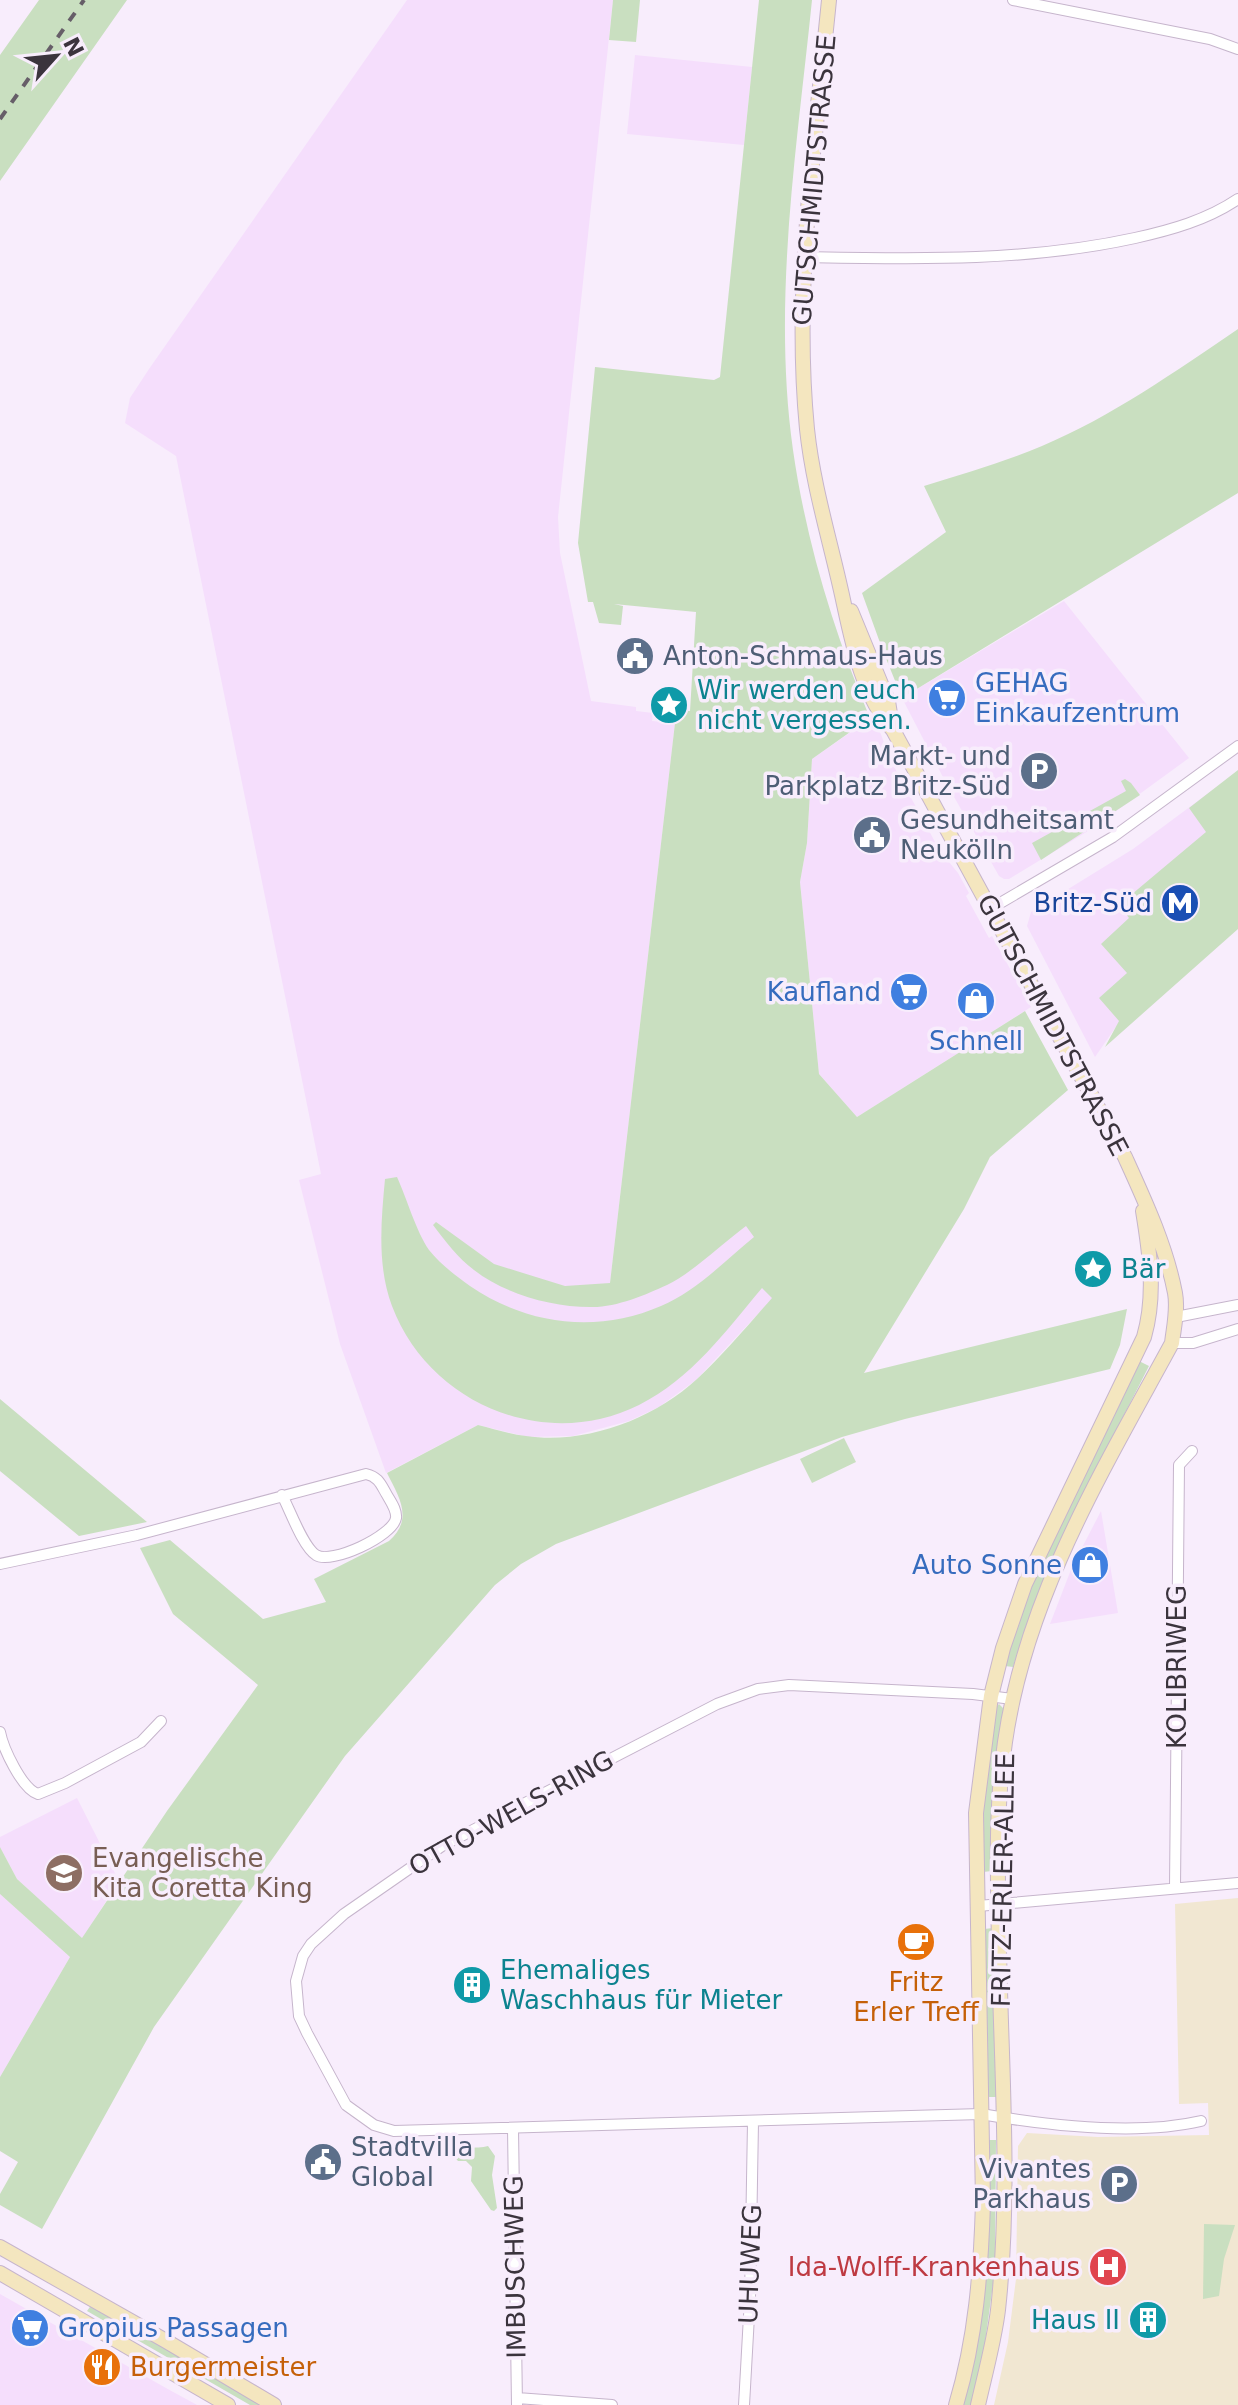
<svg xmlns="http://www.w3.org/2000/svg" width="1238" height="2405" font-family="'DejaVu Sans',sans-serif">
<rect width="100%" height="100%" fill="#f8edfc"/>
<path fill="#f5defc" d="M407 0H613L558 517 560 553 591 701 636 707V711L653 713 652 721 675 723 610 1283 742 1220 756 1236 773 1298 696 1380 659 1407 629 1421 573 1436 528 1437 478 1425 386 1473 340 1344 299 1180 321 1174 176 456 125 423 130 398 149 369Z
M635 55 752 67 744 145 627 134Z
M1064 601 1189 758 1093 828 1009 879H1004L999 876 945 781 902 698Z
M874 716 891 761 940 851 958 873 969 893 966 896 989 938 992 936 1031 1007 857 1117 819 1074 800 882 807 843 812 759Z
M1218 786 1236 809 1130 918 1127 973 1120 1021 1095 1057 1027 926 1031 912 1133 849Z
M1101 1511 1118 1613 1050 1624 1072 1567Z
M77 1798 119 1881 82 1939 17 1879 0 1847V1837Z
M0 1894 70 1957 0 2077Z
M0 2294 166 2388 197 2405H0Z"/>
<path fill="#f1e7d2" d="M1238 1898V2405H994L1008 2342 1016 2279 1018 2146 1027 2133 1098 2137 1209 2135 1208 2103 1179 2104 1175 1904Z"/>
<path fill="#c9dfc0" d="M39 0H127L0 181V55Z
M613 0H640L636 42 609 40Z
M759 0H812C797 148 772 301 793 450 806 541 834 633 870 718L812 759 807 843 800 882 819 1074 857 1117 1025 1011 1068 1090 990 1157 964 1209 864 1373 1127 1309 1120 1345 1110 1369 905 1419 842 1437 556 1544 521 1564 495 1585 345 1756 154 2027 42 2229 0 2205V2194L18 2162 0 2151V2077L70 1957 0 1894V1847L17 1879 82 1938 167 1811 258 1685 173 1614 140 1548 170 1540 263 1619 326 1602 314 1579 389 1541C414 1519 399 1497 387 1473L478 1425C494 1429 510 1434 526 1436 585 1445 654 1419 697 1379 724 1354 748 1325 772 1298L762 1288C726 1331 691 1379 639 1405 545 1452 429 1404 392 1306 377 1266 381 1222 385 1179L397 1177C407 1199 416 1231 429 1250 440 1264 456 1276 470 1286 527 1325 597 1334 661 1306 695 1292 726 1260 754 1237L746 1226C723 1243 692 1273 667 1285 645 1295 615 1308 590 1307 551 1307 505 1294 474 1270 458 1258 445 1241 433 1225L436 1222 494 1264 565 1286 610 1283 675 723 679 711H690L696 612 614 604 623 606 621 625 599 623 593 602H588L578 543 595 367 714 380 720 377Z
M1238 329V493L902 698 883 651 862 593 946 532 924 486C963 474 1004 462 1042 446 1111 417 1176 371 1238 329Z
M1238 770V929L1105 1047 1119 1021 1099 998 1127 973 1101 944 1129 918 1119 905 1206 832 1189 808Z
M1125 779 1131 783 1140 795 1041 860 1032 843 1126 791 1121 781Z
M1139 1361 1149 1366C1099 1465 1045 1561 1013 1667L1005 1666 1034 1577Z
M0 1399 147 1522 79 1536 0 1471Z
M844 1438 856 1462 812 1483 800 1459Z
M999 1704 1004 1709 996 1759 992 1871 983 1872 984 1795 996 1707Z
M993 1928 997 2097H987L984 1929Z
M987 2140H996L995 2270 983 2357 971 2405H962Z
M488 2146 495 2156 492 2175 497 2208 494 2211 491 2210 471 2181 472 2167 466 2161H458L451 2153C458 2146 477 2149 488 2146Z
M1204 2224 1235 2225 1224 2259 1219 2296 1203 2299Z
M92 2304 268 2405H250L87 2311Z"/>
<g fill="none" stroke-linecap="round" stroke-linejoin="round">
<defs>
<path id="street" d="M1013 0 1210 39 1238 49
M804 257C915 259 1026 262 1135 238 1171 230 1207 220 1238 199
M990 909 1113 837 1238 746
M1176 1317 1238 1305
M1172 1343H1193L1238 1329
M0 1564 137 1535 366 1474C379 1477 381 1485 387 1495 391 1502 397 1510 396 1518 393 1536 331 1565 316 1555 303 1547 290 1510 282 1495
M1012 1699 973 1694 789 1685 758 1689 717 1704 442 1846 344 1914 311 1944 303 1956 296 1981 299 2016 307 2033 346 2105 374 2125 394 2131 981 2114C1045 2125 1137 2136 1201 2121
M0 1732C3 1748 22 1789 38 1794L65 1783 141 1742 161 1721
M1175 1888 1179 1465 1192 1451
M978 1906 1238 1883
M513 2129 517 2405
M517 2398 612 2405
M744 2405 750 2298 753 2122"/>
<path id="secondary" d="M829 0C815 143 793 286 807 429 813 486 830 540 842 595 852 641 861 693 893 730L1125 1157C1145 1201 1166 1246 1175 1293 1178 1309 1174 1326 1172 1343 1103 1470 1026 1596 1005 1742 995 1810 998 1879 999 1947 1001 2068 1011 2190 998 2310 994 2342 985 2374 978 2405
M851 611 888 701 892 727
M0 2247 166 2341 274 2405
M0 2273 228 2405
M956 2405C976 2338 981 2271 983 2202L976 1813 991 1696 1003 1648 1025 1584 1144 1337C1156 1295 1150 1254 1143 1211"/>
</defs>
<use href="#street" stroke="#c6b5cc" stroke-width="12"/>
<use href="#secondary" stroke="#c6b5cc" stroke-width="16"/>
<use href="#street" stroke="#fff" stroke-width="10"/>
<use href="#secondary" stroke="#f4e6bf" stroke-width="14"/>
<path stroke="#665e68" stroke-width="4" stroke-dasharray="10 10" stroke-linecap="butt" d="M0 119 84 0"/>
</g>
<defs>
<symbol id="civic-disc" viewBox="-11 -11 22 22"><circle r="9.5" fill="#5c6f8a" stroke="#f8edfc"/><path d="M-.6-6.5H3V-4.5H.6V-3L4-1V1h2V6H-6V1h2V-1L-.6-3ZM-1.2 2.5V6h2.4V2.5Z" fill="#fff"/></symbol>
<symbol id="supermarket-disc" viewBox="-11 -11 22 22"><circle r="9.5" fill="#3f7fe0" stroke="#f8edfc"/><path d="M-6-5.5h2.5l.6 2H6L4.5 2H-2.5L-4.4-4H-6ZM-1.5 3.2a1.3 1.3 0 1 0 .1 0ZM3 3.2a1.3 1.3 0 1 0 .1 0Z" fill="#fff"/></symbol>
<symbol id="sight-disc" viewBox="-11 -11 22 22"><circle r="9.5" fill="#0f9aa8" stroke="#f8edfc"/><path d="M0-6L1.8-2.2L6-1.7L2.9 1.2L3.7 5.4L0 3.3L-3.7 5.4L-2.9 1.2L-6-1.7L-1.8-2.2Z" fill="#fff"/></symbol>
<symbol id="parking-disc" viewBox="-11 -11 22 22"><circle r="9.5" fill="#5c6f8a" stroke="#f8edfc"/><path d="M-3.5-5.5H1a3.5 3.5 0 0 1 0 7H-1V5.5H-3.5ZM-1-3.4V-.6H.8a1.4 1.4 0 0 0 0-2.8Z" fill="#fff"/></symbol>
<symbol id="metro-disc" viewBox="-11 -11 22 22"><circle r="9.5" fill="#1a4fb4" stroke="#f8edfc"/><path d="M-5.5 5V-5H-3L0 0L3-5H5.5V5H3V-.5L0 4L-3-.5V5Z" fill="#fff"/></symbol>
<symbol id="shop-disc" viewBox="-11 -11 22 22"><circle r="9.5" fill="#3f7fe0" stroke="#f8edfc"/><path d="M-5-2.5h2.3a2.7 3.5 0 0 1 5.4 0H5L5.5 6h-11ZM-1.5-2.5h3a1.5 2.3 0 0 0-3 0Z" fill="#fff"/></symbol>
<symbol id="school-disc" viewBox="-11 -11 22 22"><circle r="9.5" fill="#8d6e63" stroke="#f8edfc"/><path d="M0-5L7-2L0 1L-7-2ZM-4 1L0 2.5L4 1V4Q0 6-4 4Z" fill="#fff"/></symbol>
<symbol id="cafe-disc" viewBox="-11 -11 22 22"><circle r="9.5" fill="#e8710a" stroke="#f8edfc"/><path d="M-5.5-4.5H6V0H3Q3 3.5 0 3.5H-2.5Q-5.5 3.5-5.5 0ZM3-3.2v2h1.7v-2ZM-6 4.5H4V6H-6Z" fill="#fff"/></symbol>
<symbol id="building-disc" viewBox="-11 -11 22 22"><circle r="9.5" fill="#0f9aa8" stroke="#f8edfc"/><path d="M-4-6H4V6H1V3H-1V6H-4ZM-2.5-4.3h1.7v1.8h-1.7ZM.8-4.3h1.7v1.8H.8ZM-2.5-1h1.7V.8h-1.7ZM.8-1h1.7V.8H.8Z" fill="#fff"/></symbol>
<symbol id="hospital-disc" viewBox="-11 -11 22 22"><circle r="9.5" fill="#e0444e" stroke="#f8edfc"/><path d="M-5-5h3v3.5h4V-5h3V5h-3V1.5h-4V5h-3Z" fill="#fff"/></symbol>
<symbol id="restaurant-disc" viewBox="-11 -11 22 22"><circle r="9.5" fill="#e8710a" stroke="#f8edfc"/><path d="M-5-6h1v4h1v-4h1v4h1v-4h1v5L-1.5 .5V6h-2V.5L-5-1ZM5-6V6H3V1.5H1.5Q1.5-4 5-6Z" fill="#fff"/></symbol>
</defs>
<g fill-rule="evenodd">
<use href="#civic-disc" x="613" y="634" width="44" height="44"/>
<use href="#supermarket-disc" x="925" y="676" width="44" height="44"/>
<use href="#sight-disc" x="647" y="683" width="44" height="44"/>
<use href="#parking-disc" x="1017" y="749" width="44" height="44"/>
<use href="#civic-disc" x="850" y="813" width="44" height="44"/>
<use href="#metro-disc" x="1158" y="881" width="44" height="44"/>
<use href="#supermarket-disc" x="887" y="970" width="44" height="44"/>
<use href="#shop-disc" x="954" y="979" width="44" height="44"/>
<use href="#sight-disc" x="1071" y="1247" width="44" height="44"/>
<use href="#shop-disc" x="1068" y="1543" width="44" height="44"/>
<use href="#school-disc" x="42" y="1851" width="44" height="44"/>
<use href="#cafe-disc" x="894" y="1920" width="44" height="44"/>
<use href="#building-disc" x="450" y="1963" width="44" height="44"/>
<use href="#civic-disc" x="301" y="2140" width="44" height="44"/>
<use href="#parking-disc" x="1097" y="2162" width="44" height="44"/>
<use href="#hospital-disc" x="1086" y="2245" width="44" height="44"/>
<use href="#building-disc" x="1126" y="2298" width="44" height="44"/>
<use href="#supermarket-disc" x="8" y="2306" width="44" height="44"/>
<use href="#restaurant-disc" x="80" y="2345" width="44" height="44"/>
</g>
<g text-anchor="middle" stroke-width="7" stroke-linejoin="round" paint-order="stroke">
<g font-size="26" fill="#3b343d" stroke="#f8edfc">
<text transform="translate(814 180) rotate(-85)" y="9">GUTSCHMIDTSTRASSE</text>
<text transform="translate(1053 1025) rotate(62)" y="9">GUTSCHMIDTSTRASSE</text>
<text transform="translate(1177 1667) rotate(-90)" y="9">KOLIBRIWEG</text>
<text transform="translate(511 1813) rotate(-29)" y="9">OTTO-WELS-RING</text>
<text transform="translate(1003 1880) rotate(-89)" y="9">FRITZ-ERLER-ALLEE</text>
<text transform="translate(750 2264) rotate(-88)" y="9">UHUWEG</text>
<text transform="translate(515 2267) rotate(-91)" y="9">IMBUSCHWEG</text>
</g>
<g font-size="26" fill="#4e5e75" stroke="#f8edfc" text-anchor="start">
<text x="663" y="665">Anton-Schmaus-Haus</text>
<text x="1011" y="765" text-anchor="end">Markt- und<tspan x="1011" dy="30">Parkplatz Britz-Süd</tspan></text>
<text x="900" y="829">Gesundheitsamt<tspan x="900" dy="30">Neukölln</tspan></text>
<text x="351" y="2156">Stadtvilla<tspan x="351" dy="30">Global</tspan></text>
<text x="1091" y="2178" text-anchor="end">Vivantes<tspan x="1091" dy="30">Parkhaus</tspan></text>
</g>
<g font-size="26" fill="#366cbe" stroke="#f8edfc" text-anchor="start">
<text x="975" y="692">GEHAG<tspan x="975" dy="30">Einkaufzentrum</tspan></text>
<text x="881" y="1001" text-anchor="end">Kaufland</text>
<text x="976" y="1050" text-anchor="middle">Schnell</text>
<text x="1062" y="1574" text-anchor="end">Auto Sonne</text>
<text x="58" y="2337">Gropius Passagen</text>
</g>
<g font-size="26" fill="#0d838f" stroke="#f8edfc" text-anchor="start">
<text x="697" y="699">Wir werden euch<tspan x="697" dy="30">nicht vergessen.</tspan></text>
<text x="1121" y="1278">Bär</text>
<text x="500" y="1979">Ehemaliges<tspan x="500" dy="30">Waschhaus für Mieter</tspan></text>
<text x="1120" y="2329" text-anchor="end">Haus II</text>
</g>
<g font-size="26" fill="#164399" stroke="#f8edfc" text-anchor="end">
<text x="1152" y="912">Britz-Süd</text>
</g>
<g font-size="26" fill="#785e54" stroke="#f8edfc" text-anchor="start">
<text x="92" y="1867">Evangelische<tspan x="92" dy="30">Kita Coretta King</tspan></text>
</g>
<g font-size="26" fill="#c56008" stroke="#f8edfc">
<text x="916" y="1991">Fritz<tspan x="916" dy="30">Erler Treff</tspan></text>
<text x="130" y="2376" text-anchor="start">Burgermeister</text>
</g>
<g font-size="26" fill="#be3a42" stroke="#f8edfc" text-anchor="end">
<text x="1080" y="2276">Ida-Wolff-Krankenhaus</text>
</g>
</g>
<g transform="translate(56 56) rotate(63)" stroke="#f8edfc" stroke-width="6" paint-order="stroke">
<path d="M0-6L14 30L0 20L-14 30Z" fill="#3b343d"/>
<text y="-12" font-size="22" font-weight="bold" text-anchor="middle" fill="#3b343d">N</text>
</g>
</svg>
